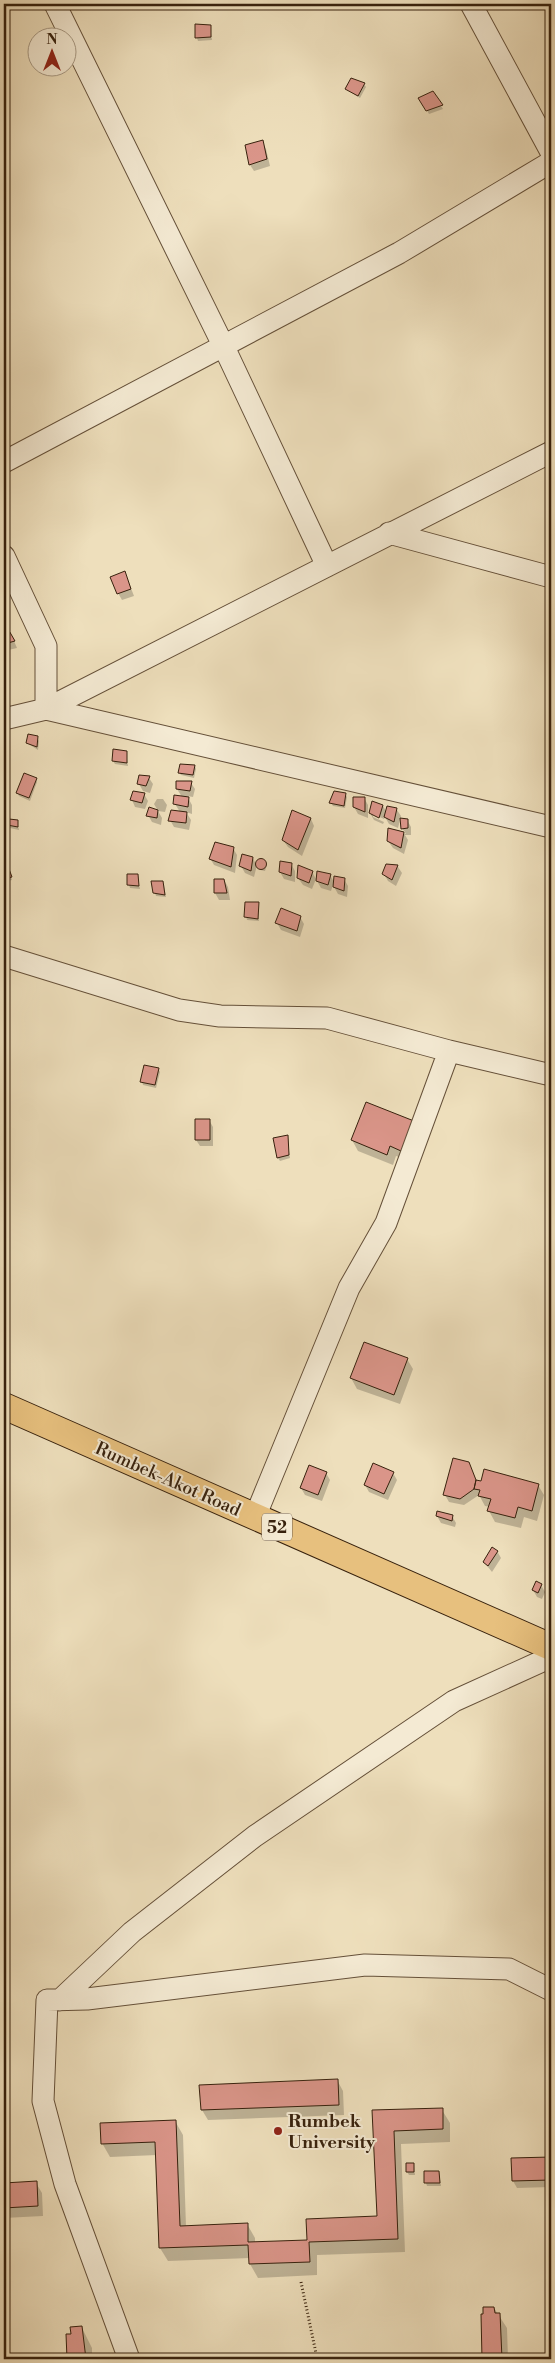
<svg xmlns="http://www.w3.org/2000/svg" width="555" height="2363" font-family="'Libre Bodoni',serif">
<rect width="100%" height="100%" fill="#eedfbc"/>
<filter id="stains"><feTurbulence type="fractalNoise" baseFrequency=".004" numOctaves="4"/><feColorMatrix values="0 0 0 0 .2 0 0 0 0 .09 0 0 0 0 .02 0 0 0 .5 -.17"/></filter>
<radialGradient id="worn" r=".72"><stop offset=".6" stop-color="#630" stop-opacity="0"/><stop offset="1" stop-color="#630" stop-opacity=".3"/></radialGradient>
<path fill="#0003" d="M210 26 212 40 198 41 197 38Z
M364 84 366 87 360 98 346 89Z
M432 92 443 109 429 114 420 98Z
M262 142 266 149 270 166 254 171 250 165 247 146Z
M125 573 134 596 122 600 118 593Z
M4 625 14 641 17 648 4 651Z
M37 738 39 741 38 750 27 743Z
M126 752 128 766 115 764 113 761Z
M195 766 196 769 194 778 181 775 179 772Z
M149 778 153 784 150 793 143 791 139 784Z
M36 779 37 782 30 801 19 796 17 792Z
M191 783 195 789 193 797 187 796 192 805V814L186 812 191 820 189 830 174 827 170 820 180 812 175 804 182 797 177 789Z
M144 794 148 801 145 809 135 807 132 800Z
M345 794 347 797 345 808 333 806 331 803Z
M364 798 368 805V818L358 814 354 807Z
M157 799H163L167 805 165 812 158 811 154 804Z
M383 806 387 813 397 810 401 816 398 828 389 824 385 817 384 819 373 814V817L384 822 383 824 374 820 370 813Z
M158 811 162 818 161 825 152 822 148 815Z
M293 812 311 819 314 826 302 856 288 847 283 840Z
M407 820 411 827V835H405L408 840 404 854 393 848 388 841 389 830 406 834 402 828Z
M17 821 19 830 10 828 8 825Z
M233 848 237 855 235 873 214 865 210 858Z
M253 858 256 865 259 860H263L267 865 265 871 260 870 257 865 254 877 245 873 241 866Z
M6 862 12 880 4 882V863Z
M291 864 295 871V882L284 879 280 872Z
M386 865 398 867 402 873 396 886 388 881 384 874Z
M312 872 316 879 312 889 303 885 298 878Z
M137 875 140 889 130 888 129 885Z
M330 875 335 884 344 879 348 886 347 897 338 894 333 885 331 891 321 888 317 881Z
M224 880 228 887 230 900H219L215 893V881Z
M162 882 164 885 166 897 156 896 155 893Z
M258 903 259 921 247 920 246 916Z
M300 917 304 924 300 937 281 930 277 923Z
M158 1069 160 1072 156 1088 143 1085 142 1082Z
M209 1120 213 1127V1146H200L196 1140Z
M413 1122 407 1160 396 1156 393 1165 358 1151 352 1140Z
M287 1136 290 1158 280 1161 278 1158Z
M407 1359 413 1369 400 1404 357 1389 351 1378Z
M468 1463 477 1481 538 1485 544 1495 537 1521 524 1517 521 1528 495 1522 489 1511 490 1507 485 1506 479 1495 464 1505 449 1502 445 1495Z
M326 1473 330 1480 322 1501 305 1495 301 1488Z
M393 1473 397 1480 388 1500 369 1492 365 1485Z
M437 1516H452L456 1523 455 1527 441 1523Z
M551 1529V1547L548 1540Z
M497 1551 501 1558 492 1572 484 1562Z
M541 1585 545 1592 542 1599 537 1597 533 1590Z
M337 2080 343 2091 344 2115 208 2120 202 2110 201 2086Z
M442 2110 450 2123V2142L401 2144 405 2252 317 2255V2275L258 2278 250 2264V2258L168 2261 160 2248 157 2155 110 2157 102 2143 175 2121 183 2135 186 2227 247 2224 255 2238V2243L309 2241 378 2217 374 2111Z
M551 2158V2187L517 2188 513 2181V2160Z
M414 2164 415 2175H409L407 2172Z
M439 2172 441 2186H427L426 2183Z
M36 2183 42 2193 43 2216 4 2218V2184Z
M494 2308 507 2328 508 2359H484L482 2315Z
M82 2328 92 2348V2359H68V2335H72Z"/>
<path fill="#da9589" stroke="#37210d" d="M195 24 211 25V37L195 38Z
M351 78 365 83 358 96 345 89Z
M433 91 443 105 426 111 418 98Z
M263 140 267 159 249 165 245 145Z
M125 571 131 589 117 594 110 577Z
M4 622 15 641 4 644Z
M28 734 38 736 37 747 26 743Z
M113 749 127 751V763L112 761Z
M180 764 195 765 193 775 178 773Z
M24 773 37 778 29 798 16 793Z
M139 775 150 776 146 786 137 784Z
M176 781H192L190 791 176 789Z
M133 791 145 793 142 803 130 800Z
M334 791 346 793 344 806 329 803Z
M174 795 189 797 188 807 173 804Z
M353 797H365V812L353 807Z
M372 801 383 805 379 818 369 813Z
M387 806 397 808 394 822 384 817Z
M149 807 158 810 157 818 146 816Z
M171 810 187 812 186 823 168 821Z
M292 810 311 818 298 850 282 840Z
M400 818 408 819V828L401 829Z
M9 819 18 820V827L7 825Z
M388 828 404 832 401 848 387 841Z
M215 842 234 847 231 867 209 859Z
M242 854 253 857 251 871 239 866Z
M255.5 864a5.5 5.5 0 1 1 11 0a5.5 5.5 0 1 1-11 0Z
M4 861H6L12 877 4 879Z
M280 861 292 863 291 876 279 872Z
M386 864 398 865 392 880 382 874Z
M298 865 313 871 309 883 297 878Z
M317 871 331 874 328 885 316 881Z
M127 874H138L139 886 127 885Z
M334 876 345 878 344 891 333 887Z
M214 879H224L227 893H214Z
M151 881H163L165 895 153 893Z
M245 902H259L258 919 244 917Z
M281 908 301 916 297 931 275 923Z
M144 1065 159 1068 155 1085 140 1082Z
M366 1102 414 1121 401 1151 390 1146 387 1155 351 1140Z
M195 1119H210V1140H195Z
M288 1135 289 1155 277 1158 273 1138Z
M364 1342 408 1358 394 1395 350 1378Z
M453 1458 469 1462 476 1480 474 1489 460 1499 443 1495Z
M373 1463 394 1472 384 1494 364 1485Z
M309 1465 327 1472 318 1495 300 1488Z
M484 1469 539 1484 532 1511 518 1507 515 1518 487 1511 491 1499 478 1496 480 1490 474 1489 476 1480 481 1481Z
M437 1511 453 1515 452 1521 436 1516Z
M492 1547 498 1551 488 1566 483 1562Z
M536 1581 542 1584 538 1593 532 1590Z
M338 2079 339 2105 201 2110 199 2085Z
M443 2108V2129L394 2131 398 2239 309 2242 310 2262 249 2264 248 2245 159 2248 155 2142 101 2144 100 2123 176 2120 180 2226 248 2223V2242L307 2240 306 2219 377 2216 372 2110Z
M551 2157V2180L512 2181 511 2158Z
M406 2163H414V2172H406Z
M424 2171H439L440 2183H424Z
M37 2181 38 2206 4 2208V2183Z
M483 2307H494L495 2313H500L502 2359H482L481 2314H483Z
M82 2326 86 2359H67L66 2334H71L70 2327Z"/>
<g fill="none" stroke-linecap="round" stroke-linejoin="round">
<defs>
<path id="minor" d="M55 4 224 347 327 566
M471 4 551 152
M4 462 399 253 551 162
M389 533 551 577
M4 556 46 646V709L551 827
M4 719 46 709 551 452
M4 956 179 1010 220 1016 327 1018 449 1051 551 1075
M255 1517 349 1288 386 1223 449 1051
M60 2000 132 1932 255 1836 454 1701 551 1657
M129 2359 65 2184 43 2101 47 2000 87 1999 365 1965 509 1969 551 1990"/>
<path id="major" d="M4 1406 551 1647"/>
</defs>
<use href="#minor" stroke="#655039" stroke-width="23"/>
<use href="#major" stroke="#37210d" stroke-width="28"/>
<path stroke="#37210d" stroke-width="3" stroke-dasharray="1 2.5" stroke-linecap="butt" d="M301 2282 317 2358 321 2359"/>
<use href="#minor" stroke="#f4ead3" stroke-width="21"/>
<use href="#major" stroke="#e7c07e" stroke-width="26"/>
</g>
<circle fill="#8f2418" stroke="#f4ead3" stroke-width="2" cx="278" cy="2131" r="5"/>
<g text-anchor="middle" stroke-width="4" stroke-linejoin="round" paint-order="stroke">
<rect fill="#f4ead3" stroke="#705d48" stroke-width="1" x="262" y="1513.5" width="30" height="27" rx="4"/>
<g font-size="16" font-weight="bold" fill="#37210d">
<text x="277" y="1533">52</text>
</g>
<g font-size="18" fill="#37210d" stroke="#f4ead3">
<text transform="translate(168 1479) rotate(24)" y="6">Rumbek-Akot Road</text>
</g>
<g font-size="18" font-weight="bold" fill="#37210d" stroke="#f4ead3" text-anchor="start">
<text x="288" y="2127">Rumbek<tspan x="288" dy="21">University</tspan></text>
</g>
</g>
<rect width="555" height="2363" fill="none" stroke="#eedfbc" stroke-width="20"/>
<rect x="5" y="5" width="545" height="2353" fill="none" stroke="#37210d" stroke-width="2.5"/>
<rect x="10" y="10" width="535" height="2343" fill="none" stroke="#37210d"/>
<g transform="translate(52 52)"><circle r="24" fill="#f4ead3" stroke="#a89a84"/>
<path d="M0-4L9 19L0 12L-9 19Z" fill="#8f2418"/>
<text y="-8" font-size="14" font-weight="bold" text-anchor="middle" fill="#37210d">N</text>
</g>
<rect width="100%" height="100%" filter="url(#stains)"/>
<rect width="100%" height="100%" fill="url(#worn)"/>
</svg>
